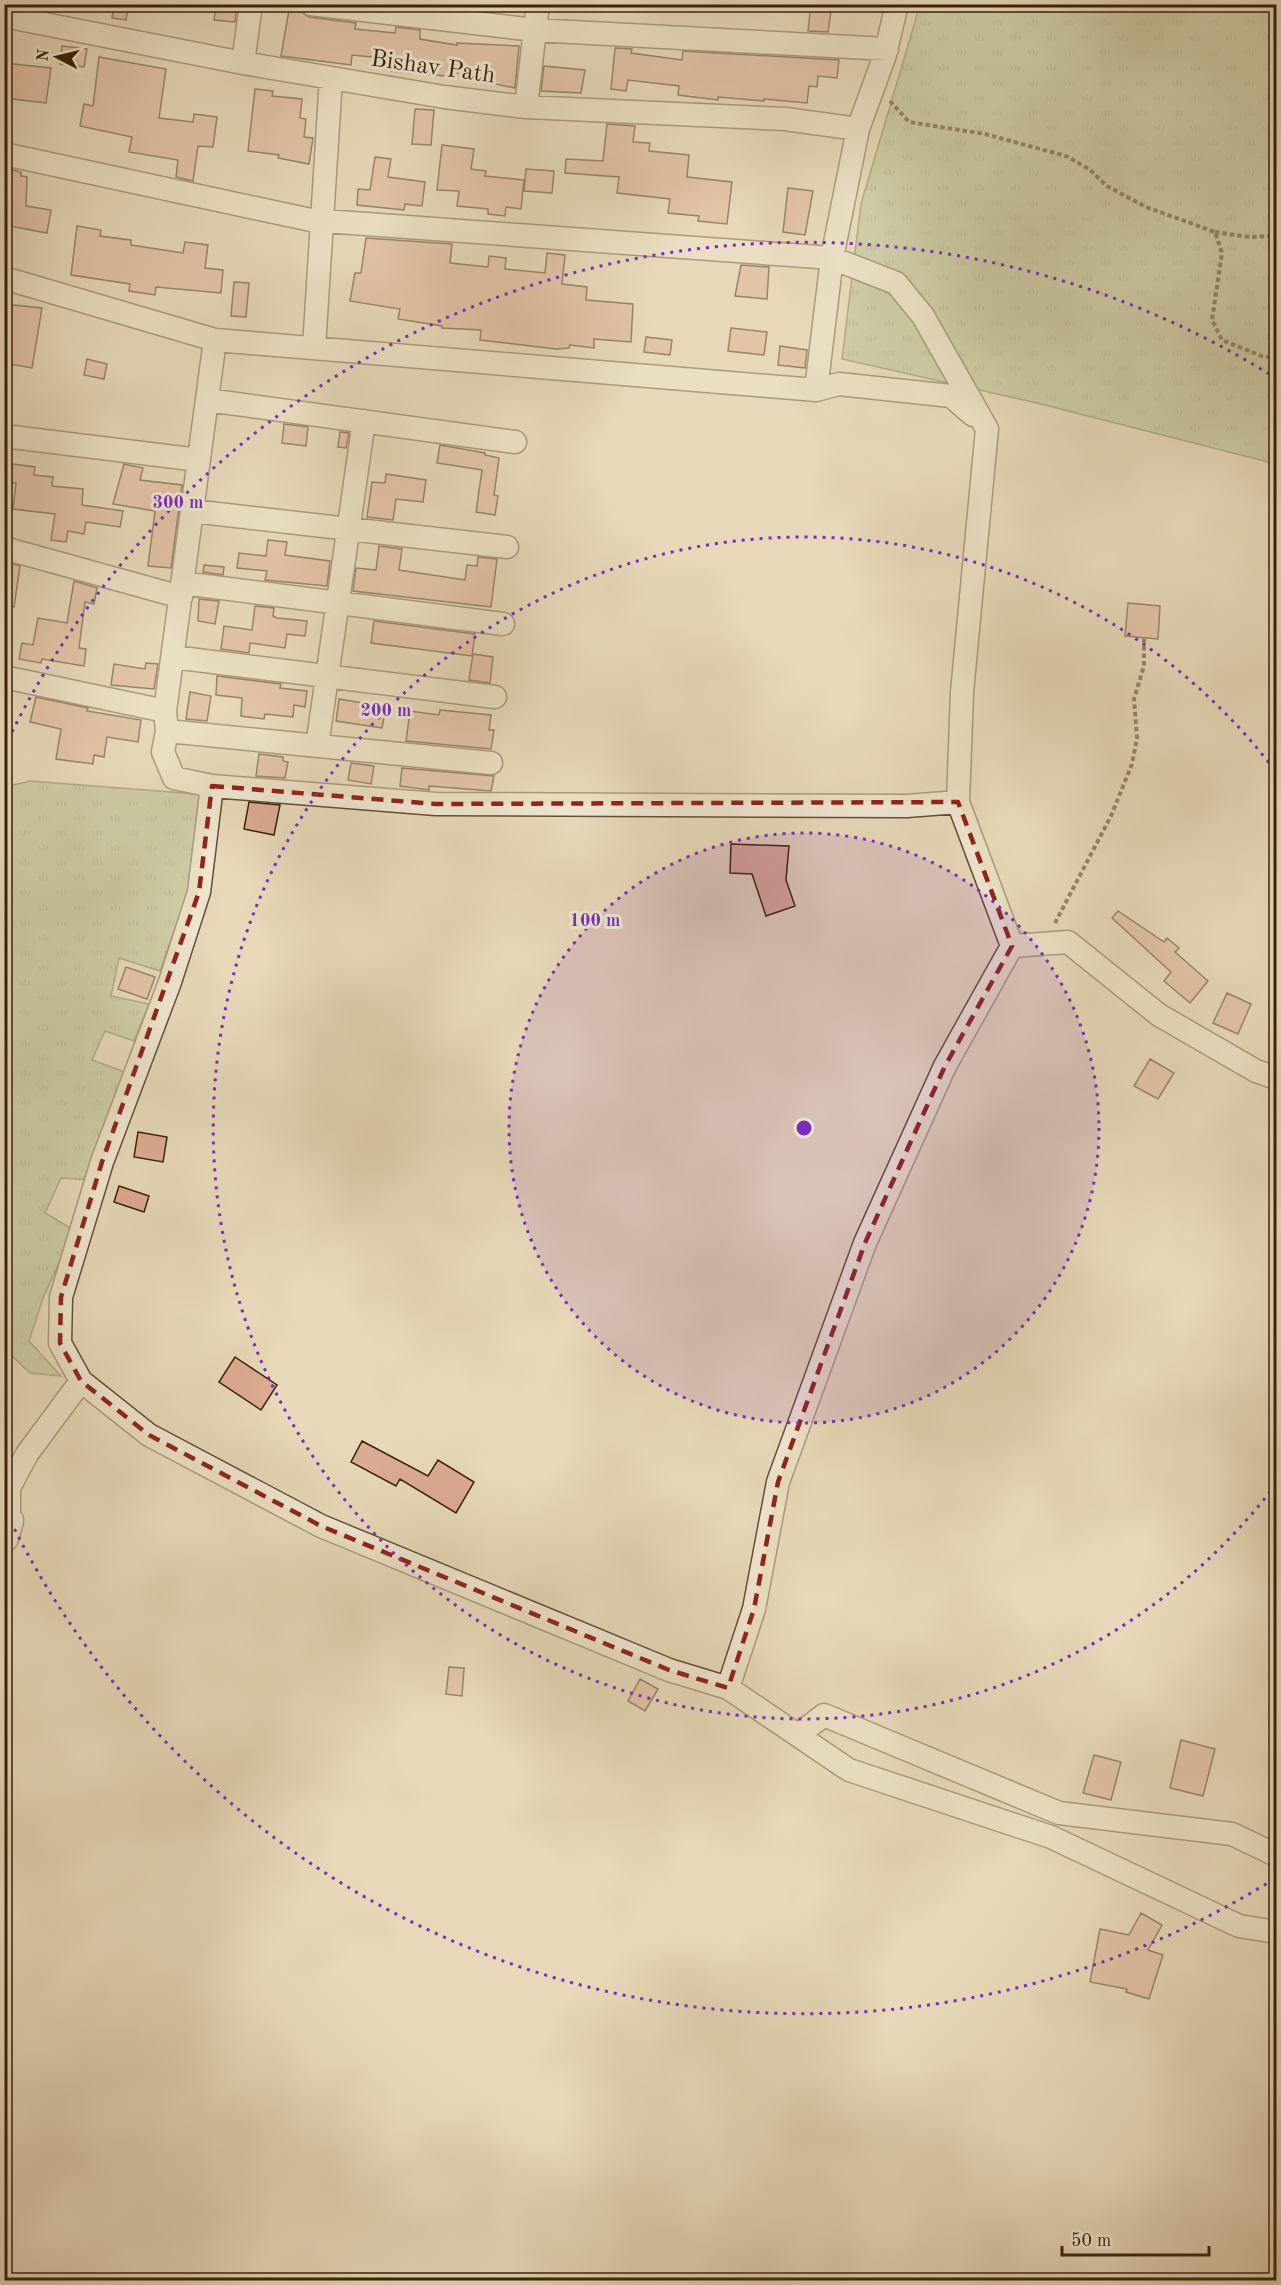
<svg xmlns="http://www.w3.org/2000/svg" width="1281" height="2285" font-family="'Old Standard TT',serif">
<defs>
<pattern id="grass-tufts" width="24" height="20" patternUnits="userSpaceOnUse" patternTransform="scale(1.5)"><rect width="24" height="20" fill="#b2bf91"/><path d="M3 7l-1-3M5 7V3M7 7l1-3M15 17l-1-3M17 17v-4M19 17l1-3" fill="none" stroke="#929b75"/></pattern>
</defs>
<rect width="100%" height="100%" fill="#e6d8b8"/>
<filter id="stains"><feTurbulence type="fractalNoise" baseFrequency=".00333" numOctaves="4"/><feColorMatrix values="0 0 0 0 .2 0 0 0 0 .09 0 0 0 0 .02 0 0 0 .5 -.17"/></filter>
<radialGradient id="worn" r=".72"><stop offset=".6" stop-color="#630" stop-opacity="0"/><stop offset="1" stop-color="#630" stop-opacity=".3"/></radialGradient>
<path fill="url(#grass-tufts)" stroke="#75704e" stroke-width="1.5" d="M920 5H1276V464L1037 403 842 359 861 204Z
M30 781 209 795 200 857 160 971 119 958 111 996 149 1004 134 1041 105 1031 92 1060 125 1072 91 1180 61 1178 45 1213 74 1230 43 1298 29 1341 61 1376 30 1373 5 1349 4 787Z"/>
<path fill="#ddaa93" stroke="#38200a" stroke-width="1.5" d="M114 4H129L126 20 112 18Z
M216 4H237L235 22 214 20Z
M811 4H832L828 32 808 31Z
M289 10 300 11 309 17 356 23 355 29 395 33 396 27 420 30V39L457 45V43L519 46 515 88 490 83 491 75 458 71 457 77 391 71 393 59 352 55 351 65 281 56Z
M62 46 87 49 84 67 60 64Z
M615 48 632 49 631 53 682 60 683 51 839 60 837 78 818 76 817 87 809 86 807 103 764 99V101L718 97V100L678 95 679 86 628 80 626 91 611 89Z
M99 57 166 69 159 118 193 122 194 114 217 117 213 147 198 146 193 181 176 177 178 160 129 152 132 137 80 126 84 104 93 106Z
M4 63 51 68 46 103 4 98Z
M544 66 585 70 581 93 541 91Z
M255 89 273 91 272 96 302 99 300 118 306 119 304 137 313 138 309 164 278 158 279 155 248 151Z
M415 109 434 110 431 145 412 144Z
M607 124 635 126 633 142 650 143 649 151 689 155 687 177 732 182 727 224 698 221 699 216 668 213 670 199 617 193 619 177 565 173 566 159 603 161Z
M442 145 474 149 471 169 486 171 485 176 524 180 521 209 506 207 505 216 488 214V209L457 206 459 191 437 190Z
M375 157 391 159 388 177 425 182 422 206 405 204 404 210 357 205 358 189 370 190Z
M4 168 21 172V176L27 177 26 206 51 210 47 233 4 225Z
M526 169 554 171 552 193 524 191Z
M788 188 813 191 805 235 783 232Z
M77 226 101 230 100 236 131 240V245L183 253 185 242 208 245 205 268 223 270 221 293 156 287 155 295 129 291 130 284 71 275Z
M366 238 452 244 450 263 488 267 489 256 506 258 505 269 545 273 547 253 565 255 562 284 587 287 586 300 633 304 631 342 594 339V348L570 345 569 348 556 349 480 340 481 330 442 328V326L398 319 400 309 350 301 355 273H361Z
M741 265 769 267 767 299 735 296Z
M234 282 249 283 246 317 231 316Z
M4 304 42 308 32 368 4 363 8 325 4 324Z
M731 328 767 332 764 355 728 351Z
M646 337 672 340 670 355 644 352Z
M780 346 807 350 805 368 778 365Z
M87 359 107 364 104 379 84 375Z
M284 424 308 427 306 446 282 443Z
M340 432 349 433 346 448 338 447Z
M440 445 485 453V455L499 458 494 495 498 496 495 515 476 512 482 470 437 463Z
M13 464 35 467 34 475 53 477 52 486 83 489 82 505 123 511 120 527 86 522 84 534 68 531 66 542 51 540 55 514 13 509 16 483H10Z
M124 464 143 468 140 480 182 485 171 568 148 566 155 511 113 504Z
M386 474 426 480 423 502 396 499 393 520 367 517 372 482 385 483Z
M268 540 287 542 285 555 330 561 327 586 265 580 267 571 237 568 239 553 266 556Z
M379 546 402 549 399 570 465 580 467 565 477 566 478 557 497 559 491 607 353 591 356 568 376 570Z
M4 562 20 566 14 607 4 606Z
M204 565 224 567 223 575 203 572Z
M74 581 97 588 94 604 85 602 79 648 86 649 84 666 42 659 41 663 19 659 22 643 33 645 38 618 67 623Z
M199 599 219 601 215 624 198 621Z
M1128 603 1160 606 1158 639 1125 636Z
M255 606 274 608 273 616 277 618 307 621 305 636 287 634 285 648 250 643 249 653 221 649 224 626 252 630Z
M374 621 475 634 472 656 371 643Z
M473 654 493 657 490 683 469 680Z
M146 663 158 664 154 689 111 685 114 664 145 669Z
M217 676 281 684 280 688 307 691 305 707 294 705 293 717 265 714 264 719 241 716 242 698 216 695Z
M190 692 211 696 207 721 186 719Z
M36 697 88 708 87 711 141 720 138 742 107 737 104 757 94 755 93 764 56 759 61 729 30 722Z
M339 699 386 707 382 728 336 721Z
M440 710 491 715 489 730H494L491 749 406 741 410 711 439 715Z
M259 754 283 757V761L288 762 285 778 256 776Z
M351 763 374 766 371 784 348 780Z
M402 768 494 776 491 791 429 786V790L400 786Z
M249 802 280 805 274 835 244 829Z
M731 844 789 846 786 880 795 906 766 916 752 874 730 873Z
M1118 911 1164 942 1167 938 1179 948 1175 952 1208 981 1190 1003 1164 981 1171 972 1112 918Z
M126 967 155 977 147 999 118 989Z
M1227 993 1251 1004 1238 1034 1213 1023Z
M1150 1059 1174 1073 1158 1099 1134 1086Z
M138 1132 167 1137 163 1162 134 1157Z
M119 1186 149 1196 144 1212 114 1202Z
M235 1357 277 1385 261 1410 219 1382Z
M362 1441 428 1476 438 1460 474 1482 456 1513 400 1479 396 1486 351 1462Z
M449 1667 464 1668 462 1696 446 1694Z
M640 1679 658 1689 645 1711 628 1701Z
M1181 1740 1215 1749 1203 1796 1170 1788Z
M1094 1755 1121 1762 1111 1800 1083 1793Z
M1141 1913 1162 1925 1148 1950 1163 1955 1149 1999 1126 1992 1127 1989 1090 1982 1100 1929 1129 1935Z"/>
<g fill="none" stroke-linecap="round" stroke-linejoin="round">
<defs>
<path id="minor" d="M311 4 535 30 887 49
M4 16 243 63 444 97 526 107 785 119 858 129
M243 63 251 4
M526 107 538 4
M4 154 311 220 832 258 896 283 923 316 987 429 962 692 958 802 1012 946 945 1066 865 1243 778 1482 754 1609 728 1688 669 1670 321 1526 149 1435 81 1381 27 1454 9 1488V1521
M4 278 215 340 816 390 839 384 951 396 973 415
M215 340 165 711 167 731 163 752 174 778 212 786 436 804 907 806 958 802
M314 348 331 78
M816 390 832 258 858 129 885 55 897 4
M207 400 515 442
M4 436 199 460
M192 511 507 547
M4 548 181 597
M182 583 503 624
M173 657 495 697
M4 677 165 711
M167 731 491 763
M317 746 364 421
M1012 946 1068 942 1159 1015 1256 1071 1276 1078
M81 1381 60 1343 61 1297 102 1162 170 982 199 892 212 786
M728 1688 849 1770 1051 1837 1239 1926 1276 1932
M798 1735 824 1715 1059 1813 1232 1834 1276 1855"/>
<path id="tertiary" d="M4 1517 9 1521 4 1538"/>
</defs>
<use href="#minor" stroke="#644e36" stroke-width="25"/>
<use href="#tertiary" stroke="#644e36" stroke-width="31"/>
<path stroke="#38200a" stroke-width="4" stroke-dasharray="4.5 3" stroke-linecap="butt" d="M890 101 909 122 985 134 1066 156 1089 169 1107 186 1146 207 1215 232 1222 253 1212 320 1222 340 1264 357H1276
M1215 232 1249 237 1276 236
M1055 923 1111 816 1132 764 1137 738 1134 699 1144 666V638"/>
<use href="#minor" stroke="#efe6d1" stroke-width="22"/>
<use href="#tertiary" stroke="#efe6d1" stroke-width="28"/>
</g>
<path d="M0 0H1281V2285H0ZM212 786 436 804 958 802 1012 946 945 1066 865 1243 778 1482 754 1609 728 1688 669 1670 321 1526 149 1435 81 1381 60 1343 61 1297 102 1162 199 892Z" fill="#e6d8b8" fill-opacity=".55" fill-rule="evenodd"/>
<path fill="none" stroke="#8f2418" stroke-width="4.5" stroke-dasharray="12 8" stroke-linejoin="round" d="M212 786 436 804 958 802 1012 946 945 1066 865 1243 778 1482 754 1609 728 1688 669 1670 321 1526 149 1435 81 1381 60 1343 61 1297 102 1162 199 892Z"/>
<circle cx="804" cy="1128" r="295" fill="#7b2cbf" fill-opacity=".12"/>
<g fill="none" stroke="#7b2cbf" stroke-width="3" stroke-dasharray="3 6">
<circle cx="804" cy="1128" r="295"/>
<path d="M1276 1484A591 591 0 1 1 1276 772"/>
<path d="M1274 1879A886 886 0 0 1 8 1516M8 740A886 886 0 0 1 1274 377"/>
</g>
<g text-anchor="middle" stroke-width="6" stroke-linejoin="round" paint-order="stroke">
<g font-size="24" fill="#38200a" stroke="#efe6d1">
<text transform="translate(433 66) rotate(8)" y="8">Bishav Path</text>
</g>
</g>
<circle cx="804" cy="1128" r="9" fill="#7b2cbf" stroke="#efe6d1" stroke-width="3"/>
<g font-size="18" text-anchor="middle" font-weight="bold" fill="#7b2cbf" stroke="#efe6d1" stroke-width="6" stroke-linejoin="round" paint-order="stroke">
<text x="178" y="508">300 m</text>
<text x="386" y="716">200 m</text>
<text x="595" y="926">100 m</text>
</g>
<rect width="1281" height="2285" fill="none" stroke="#e6d8b8" stroke-width="24"/>
<rect x="6" y="6" width="1269" height="2273" fill="none" stroke="#38200a" stroke-width="3"/>
<rect x="12" y="12" width="1257" height="2261" fill="none" stroke="#38200a" stroke-width="1.5"/>
<g transform="translate(57 57) rotate(277)" stroke="#efe6d1" stroke-width="4.5" paint-order="stroke">
<path d="M0-4.5L10 22L0 15L-10 22Z" fill="#38200a"/>
<text y="-9" font-size="16" font-weight="bold" text-anchor="middle" fill="#38200a">N</text>
</g>
<path d="M1062 2246v9h147v-9" fill="none" stroke="#38200a" stroke-width="3"/>
<text x="1071" y="2246" font-size="18" fill="#38200a" stroke="#efe6d1" stroke-width="4.5" paint-order="stroke">50 m</text>
<rect width="100%" height="100%" filter="url(#stains)"/>
<rect width="100%" height="100%" fill="url(#worn)"/>
</svg>
